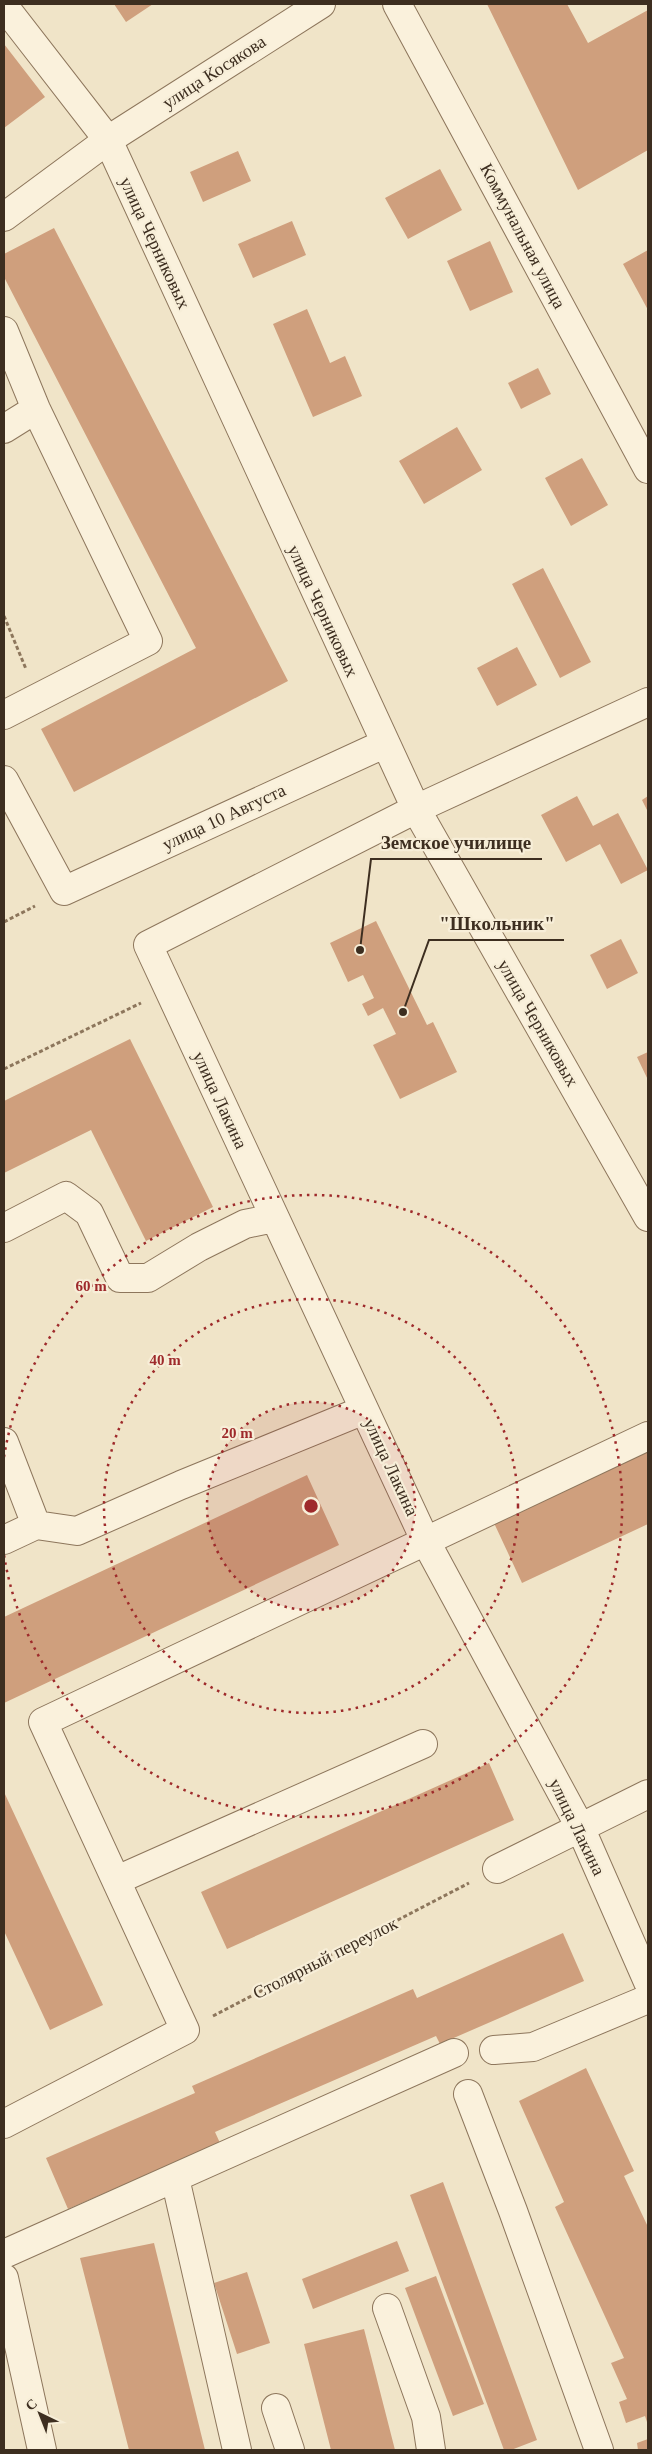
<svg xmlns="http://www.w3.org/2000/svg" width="652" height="2454" font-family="'Times New Roman',serif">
<rect width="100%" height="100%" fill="#f0e4c8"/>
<path fill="#cf9f7d" d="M114 4H153L126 22Z
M487 4H567L588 43 648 10V150L578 190Z
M4 44 45 97 4 128Z
M238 151 251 181 203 202 190 172Z
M440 169 462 210 408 239 385 198Z
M292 221 306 255 253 278 238 244Z
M54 228 288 681 74 792 41 729 196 648 4 277V254Z
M490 241 513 292 470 311 447 261Z
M648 250V310L623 264Z
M307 309 330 363 345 356 362 396 313 417 273 324Z
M538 368 551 394 521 409 508 383Z
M457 427 482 470 424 504 399 461Z
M582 458 608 505 571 526 545 478Z
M543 568 591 662 560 678 512 584Z
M517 647 537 685 497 706 477 668Z
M577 796 593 826 618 813 648 870 621 884 600 844 566 862 541 815Z
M648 796V812L642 800Z
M376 921 427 1025 433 1022 457 1072 400 1099 373 1045 396 1034 383 1008 368 1016 362 1004 374 998 363 975 348 982 330 943Z
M621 939 638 973 607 989 590 955Z
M130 1039 213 1207 146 1241 91 1130 4 1173V1101Z
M648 1052V1080L637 1057Z
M648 1450V1524L522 1583 494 1523Z
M307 1475 339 1545 4 1703V1617Z
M489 1763 514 1820 227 1949 201 1892Z
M4 1792 103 2005 50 2030 4 1931Z
M563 1933 584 1981 440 2044 436 2036 215 2132 220 2143 68 2209 46 2158 195 2093 192 2086 413 1989 417 1998Z
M586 2068 634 2171 624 2176 648 2227V2425L645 2416 626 2423 619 2402 627 2399 611 2363 624 2358 555 2207 564 2202 519 2101Z
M443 2182 537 2440 511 2450H504L410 2195Z
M397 2241 409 2271 313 2309 302 2279Z
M154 2243 205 2450H129L80 2258Z
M247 2272 270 2343 237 2354 214 2283Z
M436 2276 484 2404 453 2416 405 2288Z
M364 2329 395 2450H331L304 2344Z
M648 2439V2450H638L637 2443Z"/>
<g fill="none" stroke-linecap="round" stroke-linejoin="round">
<defs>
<path id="minor" d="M397 4 648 469
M4 6 108 140 416 809 648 1217
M4 217 108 140 321 4
M4 331 36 409 148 641 4 715
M4 429 36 409
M648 702 416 809 148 945 425 1540 580 1827 648 1982
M4 780 64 891 384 744
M4 1228 66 1196 89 1213 120 1278H148L199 1247 245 1224 274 1218
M4 1442 36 1525 4 1540
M36 1525 77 1531 181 1485 364 1410
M497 1869 648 1794
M117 1880 423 1744
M494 2050 533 2047 648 1999
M468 2094 513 2211 599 2450
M4 2124 185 2030 43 1722 648 1436
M175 2178 237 2450
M4 2254 454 2053
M4 2278 42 2450
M387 2308 426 2417 431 2450
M276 2408 290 2450"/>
</defs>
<use href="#minor" stroke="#8d765c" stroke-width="30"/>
<path stroke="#8d765c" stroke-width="3" stroke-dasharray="4 2.5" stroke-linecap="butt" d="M4 616 26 669
M4 922 35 906
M4 1069 141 1003
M213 2016 469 1883"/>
<use href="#minor" stroke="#faf1dc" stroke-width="28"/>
</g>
<circle cx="311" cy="1506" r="104" fill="#9e2a2b" fill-opacity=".12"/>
<g fill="none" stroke="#9e2a2b" stroke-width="2.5" stroke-dasharray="2.5 5">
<circle cx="311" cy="1506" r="104"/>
<circle cx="311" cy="1506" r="207"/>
<path d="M4 1457A311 311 0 1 1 4 1555"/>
</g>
<g text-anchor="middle" stroke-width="4.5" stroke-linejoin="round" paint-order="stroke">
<g font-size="18" fill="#3d2e20" stroke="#f7eed8">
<text transform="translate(214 72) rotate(-33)" y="6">улица Косякова</text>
<text transform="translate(523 236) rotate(62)" y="6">Коммунальная улица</text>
<text transform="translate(155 243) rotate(65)" y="6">улица Черниковых</text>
<text transform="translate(323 611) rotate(65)" y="6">улица Черниковых</text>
<text transform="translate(224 817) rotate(-25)" y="6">улица 10 Августа</text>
<text transform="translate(538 1023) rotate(60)" y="6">улица Черниковых</text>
<text transform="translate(220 1100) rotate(65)" y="6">улица Лакина</text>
<text transform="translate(391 1467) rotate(65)" y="6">улица Лакина</text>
<text transform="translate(577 1827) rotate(64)" y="6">улица Лакина</text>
<text transform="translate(325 1958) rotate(-27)" y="6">Столярный переулок</text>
</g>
</g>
<circle cx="311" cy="1506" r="8" fill="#9e2a2b" stroke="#f7eed8" stroke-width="2.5"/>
<g font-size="15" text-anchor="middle" font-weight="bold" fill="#9e2a2b" stroke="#f7eed8" stroke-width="4.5" stroke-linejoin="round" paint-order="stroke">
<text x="91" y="1291">60 m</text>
<text x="165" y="1365">40 m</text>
<text x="237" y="1438">20 m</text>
</g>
<path fill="none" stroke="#3d2e20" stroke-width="2" d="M360 950L371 859H542M403 1012L429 940H564"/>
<g fill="#3d2e20" stroke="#f7eed8" stroke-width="2">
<circle cx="360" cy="950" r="5"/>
<circle cx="403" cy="1012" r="5"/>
</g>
<g font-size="19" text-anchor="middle" font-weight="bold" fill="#3d2e20" stroke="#f7eed8" stroke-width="4.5" stroke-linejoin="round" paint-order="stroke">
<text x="456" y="849">Земское училище</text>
<text x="497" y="930">"Школьник"</text>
</g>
<rect width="652" height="2454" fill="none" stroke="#3d2e20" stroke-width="10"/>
<g transform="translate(40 2414) rotate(317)" stroke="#f7eed8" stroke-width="4" paint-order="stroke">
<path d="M0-4L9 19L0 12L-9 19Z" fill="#3d2e20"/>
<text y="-8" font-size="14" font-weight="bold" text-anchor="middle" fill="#3d2e20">С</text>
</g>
</svg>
